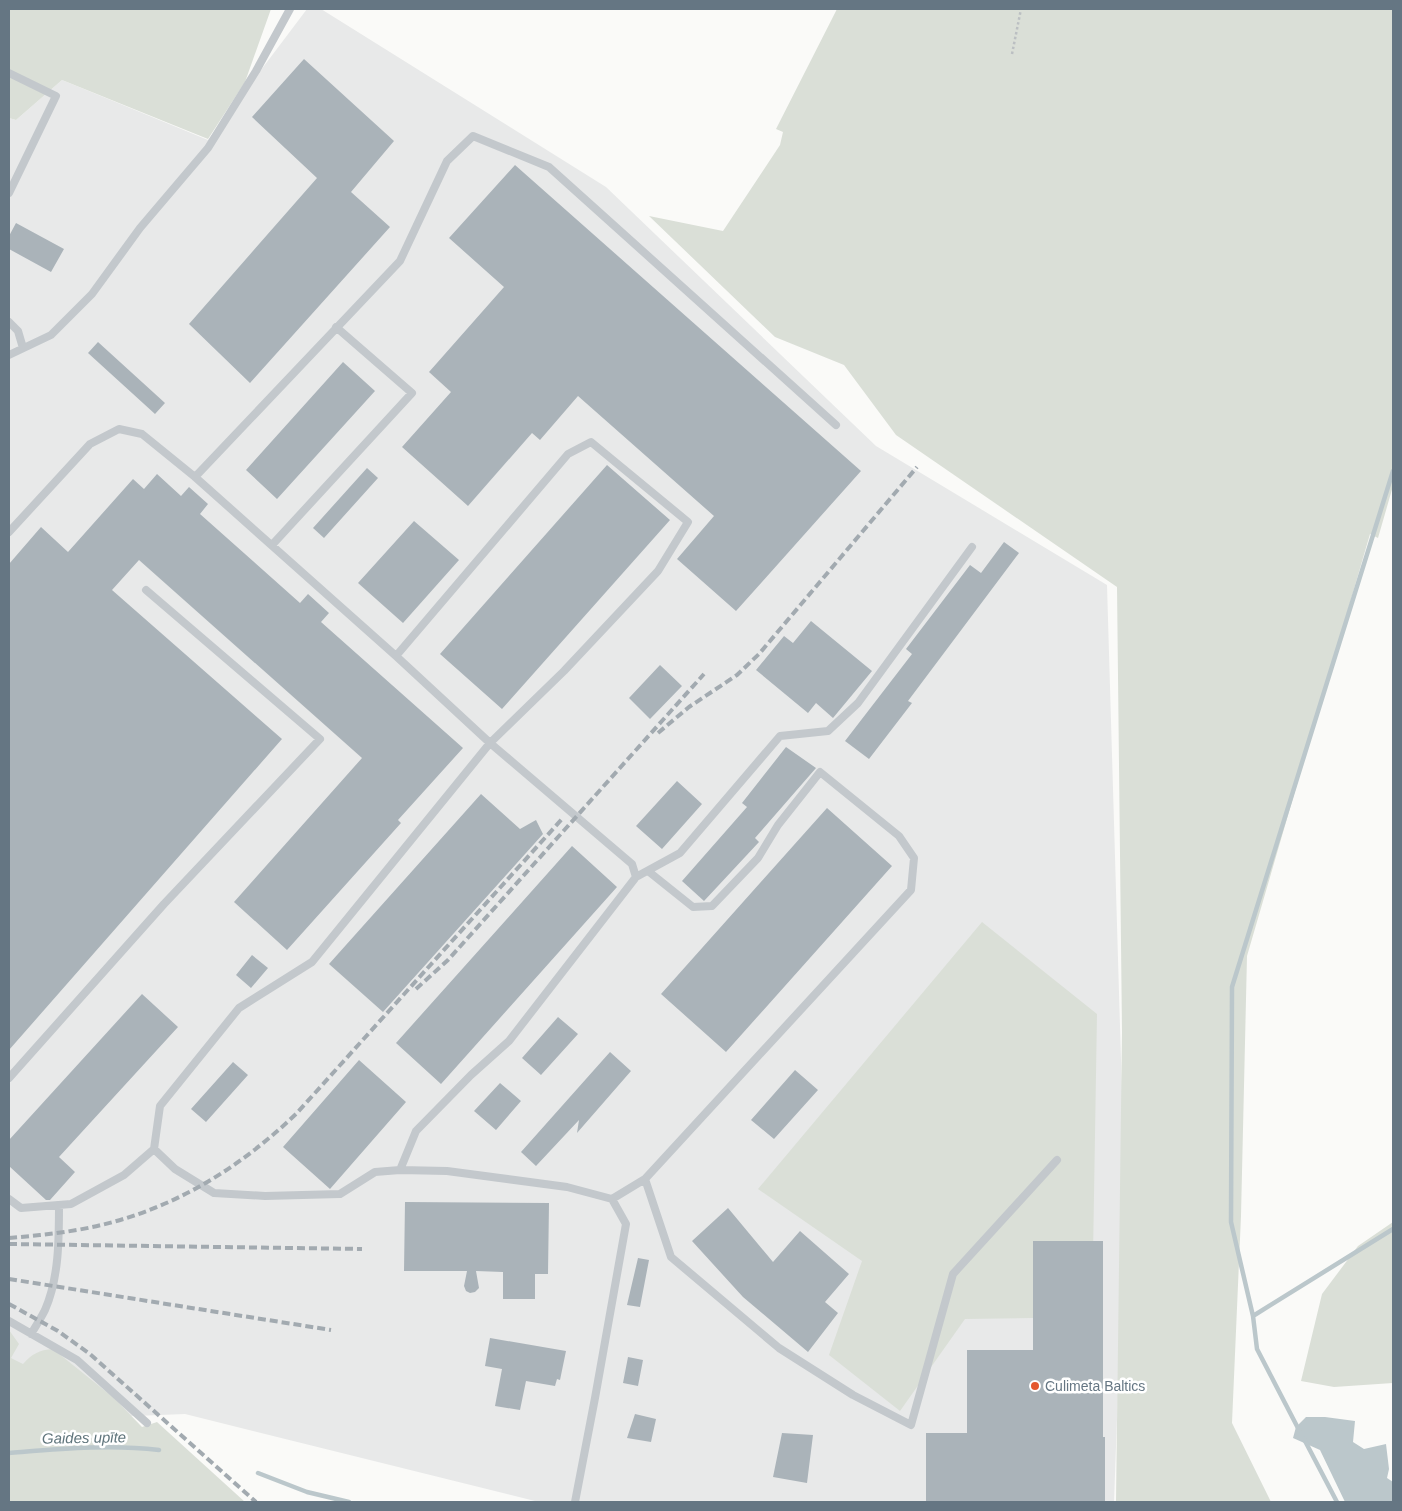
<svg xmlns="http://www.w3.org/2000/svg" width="1402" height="1511" font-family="Arial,sans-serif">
<rect width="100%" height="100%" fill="#fafaf8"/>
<path fill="#e8e9e9" d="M307 9H321L606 187 876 446 1107 585 1125 1196 1114 1502H539L185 1414 9 1421V118L16 120 62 80 208 140Z"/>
<path fill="#dadfd7" d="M9 9H271L245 82 208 139 62 80 16 120 9 118Z
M837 9H1393V486L1378 538 1370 534 1247 956 1241 1216 1232 1423 1271 1502H1116L1122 1032 1117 587 896 435 844 365 775 337 649 216 723 231 780 145 783 132 776 129Z
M982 922 1097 1014 1092 1317 965 1319 900 1411 829 1355 862 1261 758 1189Z
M1393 1222V1383L1334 1387 1301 1381 1322 1294 1358 1246Z
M9 1330 19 1344 11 1358 23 1364C32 1354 39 1350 53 1349L114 1398 142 1427 157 1422 245 1502H9Z"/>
<path fill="#bbc7cb" d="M1306 1417H1325L1355 1421 1353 1442 1364 1449 1386 1444 1389 1469 1387 1478 1393 1482V1502H1345L1320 1450 1293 1438 1296 1427Z"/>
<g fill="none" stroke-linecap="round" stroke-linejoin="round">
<path stroke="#bbc7cb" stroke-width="4.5" d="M1253 1316 1231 1222 1232 987 1393 471
M1299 1430 1257 1349 1253 1316 1393 1229
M1304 1439 1337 1502
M9 1453C59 1449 109 1444 159 1450
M258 1473 307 1492 349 1502"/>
</g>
<path fill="#aab3b9" d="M304 59 394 141 351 192 390 227 250 383 189 324 317 178 252 117Z
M515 165 861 471 736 611 677 559 714 516 578 396 540 440 532 433 468 506 402 447 451 392 429 372 504 287 449 238Z
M16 223 64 249 51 272 9 249V236Z
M98 342 165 403 155 414 88 353Z
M343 362 375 391 277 499 246 470Z
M607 465 670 520 502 709 440 654Z
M367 468 378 478 324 538 313 528Z
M157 474 181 496 189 487 208 504 200 514 300 603 308 594 329 613 321 622 463 748 398 820 401 823 287 950 234 902 362 758 139 560 112 590 282 739 9 1050V564L41 527 68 552 133 479 144 489Z
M414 521 459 560 403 623 358 583Z
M1004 542 1019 553 908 701 912 703 869 759 845 741 912 654 906 649 970 565 981 573Z
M811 621 872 671 833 718 816 703 808 713 756 670 784 636 793 643Z
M660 665 682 686 650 719 629 698Z
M786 747 816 768 755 838 759 842 704 901 682 881 747 807 742 803Z
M677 781 702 804 662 849 636 826Z
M481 794 520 829 536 820 543 834 383 1012 329 964Z
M827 808 892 866 726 1052 661 994Z
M572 846 617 887 441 1084 396 1043Z
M252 955 268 968 251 988 236 975Z
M142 994 178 1027 59 1157 75 1172 50 1200H46L9 1166V1140Z
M558 1017 578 1034 541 1075 522 1058Z
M610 1052 631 1071 577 1133 579 1120 536 1166 521 1152Z
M359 1060 406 1102 330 1189 283 1147Z
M233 1062 248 1075 206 1122 191 1109Z
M795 1070 818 1090 774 1139 751 1120Z
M500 1083 521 1101 496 1130 474 1111Z
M405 1202 549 1203 548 1274H535V1299H503V1272L476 1271 479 1288 475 1292 470 1293 466 1291 464 1286 467 1271H404Z
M728 1208 773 1262 800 1231 849 1274 825 1302 838 1313 808 1352 743 1297 692 1241Z
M1033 1241H1103V1437H1105V1502H926V1433H967V1350H1033Z
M638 1258 649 1260 640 1307 627 1305Z
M490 1338 566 1351 560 1380 557 1379 555 1386 526 1381 520 1410 495 1406 502 1369 485 1366Z
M628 1357 643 1360 638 1386 623 1383Z
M635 1414 656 1419 651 1442 627 1438Z
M782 1433 813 1435 807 1483 773 1477Z"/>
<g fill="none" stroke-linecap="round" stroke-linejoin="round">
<path stroke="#bbbfc2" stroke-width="2.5" stroke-dasharray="2.5 2.5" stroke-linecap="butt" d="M1012 54 1021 9"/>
<path stroke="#c3c8cc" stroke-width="8" d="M9 73 56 96 9 193
M9 322 18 331 23 348
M9 355 51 335 92 294 140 228 208 148 256 71 290 9
M195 477 400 261 447 161 473 136 549 167 836 425
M9 532 90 444 119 429 142 434 195 477 396 656 490 743 312 962 239 1008 160 1106 154 1149
M272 545 412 393 336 327
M396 656 568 454 591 442 688 522 658 571 564 671 490 743 632 864 636 877 509 1041 471 1075 416 1131 400 1170
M636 877 680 853 780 736 828 731 858 703 972 547
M9 1078 164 904 320 739 146 590
M645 1179 671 1257 779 1348 853 1395 911 1425 953 1274 1057 1160
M9 1199 21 1208 71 1204 124 1175 154 1149 175 1169 214 1193 265 1196 340 1194 375 1172 400 1170 447 1171 567 1187 612 1199 626 1224 595 1398 575 1502
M612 1199 645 1179 911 890 914 858 899 836 820 772 778 825 758 858 712 906 693 907 648 871
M9 1321 77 1360 147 1423
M31 1334C36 1326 41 1318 45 1310 59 1278 59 1239 59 1205"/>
<path stroke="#a2aab0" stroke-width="4" stroke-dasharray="8 4" stroke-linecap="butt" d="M658 733 689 707 737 675 759 654 917 467
M416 989 448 960 704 674
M9 1238C32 1236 54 1234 77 1230 163 1215 233 1174 296 1114L562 819
M9 1244 362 1249
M9 1279 331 1330
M9 1304 58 1331 90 1354 256 1502"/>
</g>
<circle fill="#e4572e" stroke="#fff" stroke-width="2" cx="1035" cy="1386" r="5"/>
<g text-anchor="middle" stroke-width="5" stroke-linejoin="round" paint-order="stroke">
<g font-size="14" fill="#657683" stroke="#fff" text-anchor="start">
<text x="1045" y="1391">Culimeta Baltics</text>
</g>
<g font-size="15" font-style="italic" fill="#60757c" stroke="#fff">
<text transform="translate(84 1438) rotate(-1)" y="5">Gaides upīte</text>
</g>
</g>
<rect width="1402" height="1511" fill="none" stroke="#657683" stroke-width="20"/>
</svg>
